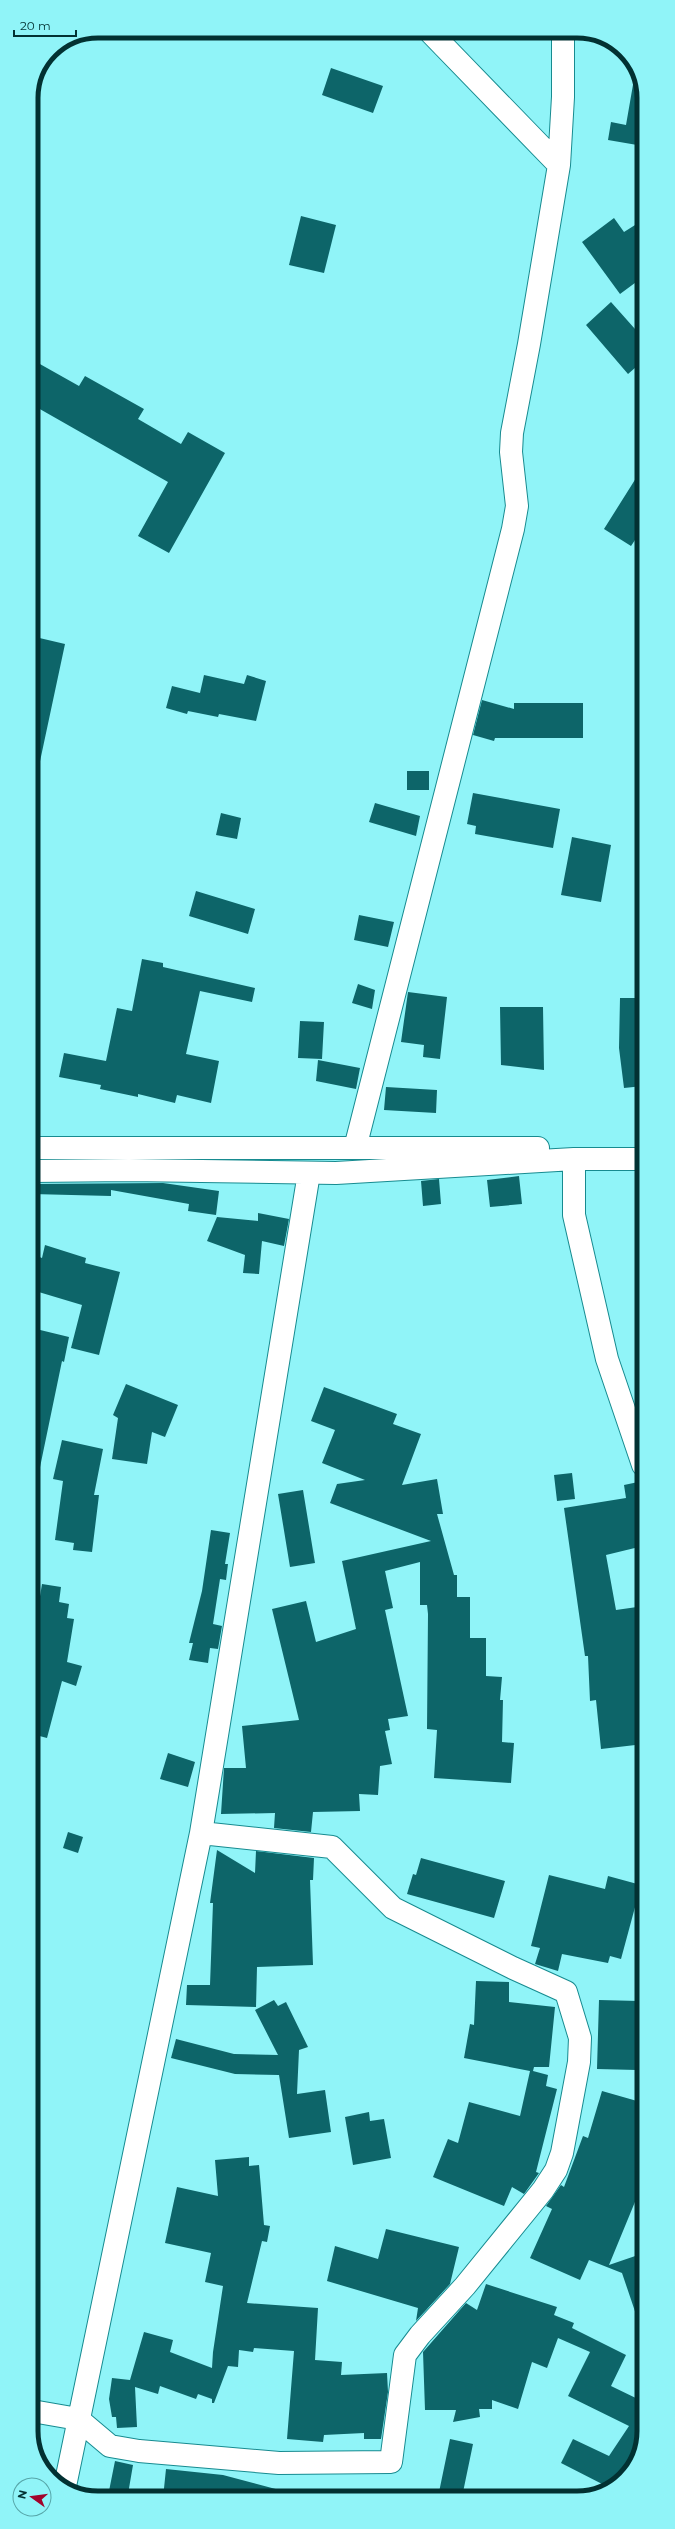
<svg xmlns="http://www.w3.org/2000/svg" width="675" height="2529" font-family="Montserrat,sans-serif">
<rect width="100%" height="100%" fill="#90f4f8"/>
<path fill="#0d6569" d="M331 68 383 86 373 113 322 95Z
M634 79 640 80 643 85V146L608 140 611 122 626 125Z
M301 216 336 225 324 273 289 265Z
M614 218 624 232 643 220V277L620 294 582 242Z
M611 302 643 338V361L628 374 586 325Z
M31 359 79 386 85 376 144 409 138 419 181 444 188 432 225 453 169 553 138 536 168 482 31 404Z
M643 467V528L631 546 604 529Z
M31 636 65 644 39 766 31 765Z
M204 675 244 684 247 675 266 681 256 721 219 714 218 717 188 711 187 714 166 708 172 686 200 693Z
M482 700 514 709V703H583V738H495L494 741 473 735Z
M407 771H429V790H407Z
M473 793 560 809 553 848 475 834 476 826 467 824Z
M375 803 420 816 416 836 369 822Z
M221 813 241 818 237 839 216 835Z
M572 837 611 845 601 902 561 895Z
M196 891 255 909 248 934 189 916Z
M359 915 394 922 388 947 354 940Z
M142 959 163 963V967L255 988 252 1002 200 991 186 1054 219 1061 211 1103 177 1095 175 1103 138 1094V1097L100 1089 101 1085 59 1077 64 1053 106 1061 117 1008 132 1011Z
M358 984 375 990 372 1009 352 1003Z
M408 992 447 997 440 1059 423 1057 424 1045 401 1042Z
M620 998H639V1046L643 1045V1086L624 1088 619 1048Z
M500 1007H543L544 1070 501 1065Z
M300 1021 324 1022 322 1059 298 1058Z
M318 1060 360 1068 356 1089 316 1081Z
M386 1087 437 1090 436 1113 384 1110Z
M519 1176 522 1204 490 1207 487 1180Z
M439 1179 441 1204 423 1206 421 1181Z
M32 1184 163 1183 219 1191 216 1215 188 1211 189 1204 111 1190V1196L32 1194Z
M258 1213 289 1219 284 1246 262 1241 259 1274 243 1273 245 1255 207 1241 217 1217 258 1221Z
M45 1245 86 1258 85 1263 120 1272 99 1355 71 1348 82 1305 32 1290V1254L42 1258Z
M32 1328 69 1337 64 1362 62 1361 39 1472 32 1471Z
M126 1384 178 1405 165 1437 152 1432 147 1464 112 1459 118 1418 113 1415Z
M324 1387 397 1414 393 1424 421 1434 402 1485 437 1479 443 1514H437L454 1575H457V1597H470V1638H486V1676L502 1677 500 1700H503L502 1742 514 1743 511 1783 434 1778 437 1730 427 1729 428 1614 427 1605H420V1562L385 1571 393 1608 385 1610 408 1716 388 1719 390 1730 385 1731 392 1764 380 1766 378 1795 359 1794 360 1811 313 1812 311 1832 274 1828 275 1813 221 1814 224 1768H246L242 1726 299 1720 272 1609 306 1601 316 1642 356 1629 342 1561 431 1541 330 1503 337 1484 365 1480 322 1463 335 1430 311 1421Z
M62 1440 103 1449 94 1495H99L92 1552 73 1550 74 1543 55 1540 63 1481 53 1479Z
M572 1473 575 1499 557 1501 554 1475Z
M643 1481V1546L606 1555 616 1610 644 1606V1744L601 1749 596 1700 590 1701 588 1656H585L564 1508 626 1498 624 1485Z
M303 1490 315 1563 290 1567 278 1494Z
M211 1530 230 1533 225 1564H228L226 1580 220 1579 213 1624 222 1626 218 1649 210 1648 208 1663 189 1660 193 1643H189L202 1591Z
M42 1584 61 1587 59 1602 69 1604 67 1618 74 1619 67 1662 82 1666 76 1686 62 1681 47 1738 32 1734V1645Z
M168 1753 195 1762 188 1787 160 1779Z
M68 1832 83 1837 78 1853 63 1848Z
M217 1850 255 1873 256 1851 314 1858 313 1880H310L313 1965 257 1967 256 2007 186 2005 187 1985H210L213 1903H210Z
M421 1858 505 1881 494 1918 407 1894 413 1874 416 1875Z
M549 1875 605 1889 608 1876 641 1885 621 1959 610 1956 608 1963 562 1954 558 1971 535 1964 540 1948 531 1946Z
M476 1981 509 1982V2002L555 2007 549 2067H534L533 2071 548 2075 546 2086 557 2089 536 2172 539 2173 524 2194 512 2187 504 2206 433 2177 448 2139 458 2143 469 2102 520 2116 530 2071 464 2058 470 2024 474 2025Z
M274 2000 278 2006 286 2002 308 2047 299 2050 297 2094 325 2090 331 2132 289 2138 279 2075 235 2074 171 2058 176 2039 234 2054 278 2055 255 2010Z
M599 2000 639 2001 637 2070 597 2069Z
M602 2091 644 2103V2200L637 2197 609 2265 644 2253V2329H641L622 2273 589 2260 580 2280 530 2258 552 2209 546 2206 561 2185 564 2187 583 2136 588 2138Z
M369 2112 370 2121 384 2119 391 2158 353 2165 345 2117Z
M249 2157V2166L259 2165 264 2225 270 2226 267 2242 262 2241 247 2303 318 2308 315 2360 342 2362 341 2375 387 2373 388 2392 381 2439H364V2433L324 2435 323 2442 287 2439 294 2351 254 2348 253 2352 239 2350 238 2367 228 2366 214 2403H212V2399L198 2394 196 2399 160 2386 158 2394 135 2387 137 2427 117 2428 116 2417H112L109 2399 112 2378 130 2380 144 2332 173 2340 170 2352 212 2368 213 2352 223 2286 205 2282 211 2253 165 2243 177 2187 218 2196 215 2160Z
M386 2229 459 2247 450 2284 416 2321 418 2308 327 2281 335 2246 378 2259Z
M486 2284 557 2307 554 2315 574 2323 572 2328 626 2355 611 2386 644 2402V2431L628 2475 608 2487 561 2463 573 2439 609 2456 629 2426 568 2396 590 2352 558 2338 547 2368 532 2362 518 2409 492 2400V2409H479L480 2417 453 2422 456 2410H425L423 2352 466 2303 477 2310Z
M450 2439 473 2444 462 2497H438Z
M115 2461 133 2465 128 2494 109 2491Z
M166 2469 223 2475 287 2492 286 2497 163 2498Z"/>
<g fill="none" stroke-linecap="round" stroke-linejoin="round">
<defs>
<path id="minor" d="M431 33 559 165
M32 1148H538
M355 1148 513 529 517 506 511 452 512 433 529 344 559 165 563 97V31
M574 1159V1215L607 1359 643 1465
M32 1171 129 1170 336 1173 574 1159H643
M32 2411 78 2419 110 2446 139 2451 279 2463 391 2462 405 2355 420 2335 465 2286 543 2190 556 2170 562 2153 579 2062 580 2038 566 1992 513 1968 393 1908 332 1847 201 1833
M65 2486 201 1833 309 1173"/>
</defs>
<use href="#minor" stroke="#178b90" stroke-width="24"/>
<use href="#minor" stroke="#fff" stroke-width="22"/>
</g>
<path d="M0 0H675V2529H0ZM98 38H577A60 60 0 0 1 637 98V2431A60 60 0 0 1 577 2491H98A60 60 0 0 1 38 2431V98A60 60 0 0 1 98 38Z" fill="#90f4f8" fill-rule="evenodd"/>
<path fill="none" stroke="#023132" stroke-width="5" d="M98 38H577A60 60 0 0 1 637 98V2431A60 60 0 0 1 577 2491H98A60 60 0 0 1 38 2431V98A60 60 0 0 1 98 38Z"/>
<g transform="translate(32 2497) rotate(284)"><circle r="19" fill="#90f4f8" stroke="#57a6a9"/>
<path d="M0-3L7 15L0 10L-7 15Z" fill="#a2032b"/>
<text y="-6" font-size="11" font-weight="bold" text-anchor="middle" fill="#023132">N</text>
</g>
<path d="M14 30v6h62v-6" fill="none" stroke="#023132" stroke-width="2"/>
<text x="20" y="30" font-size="12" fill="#023132" stroke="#90f4f8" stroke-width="3" paint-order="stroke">20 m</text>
</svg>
